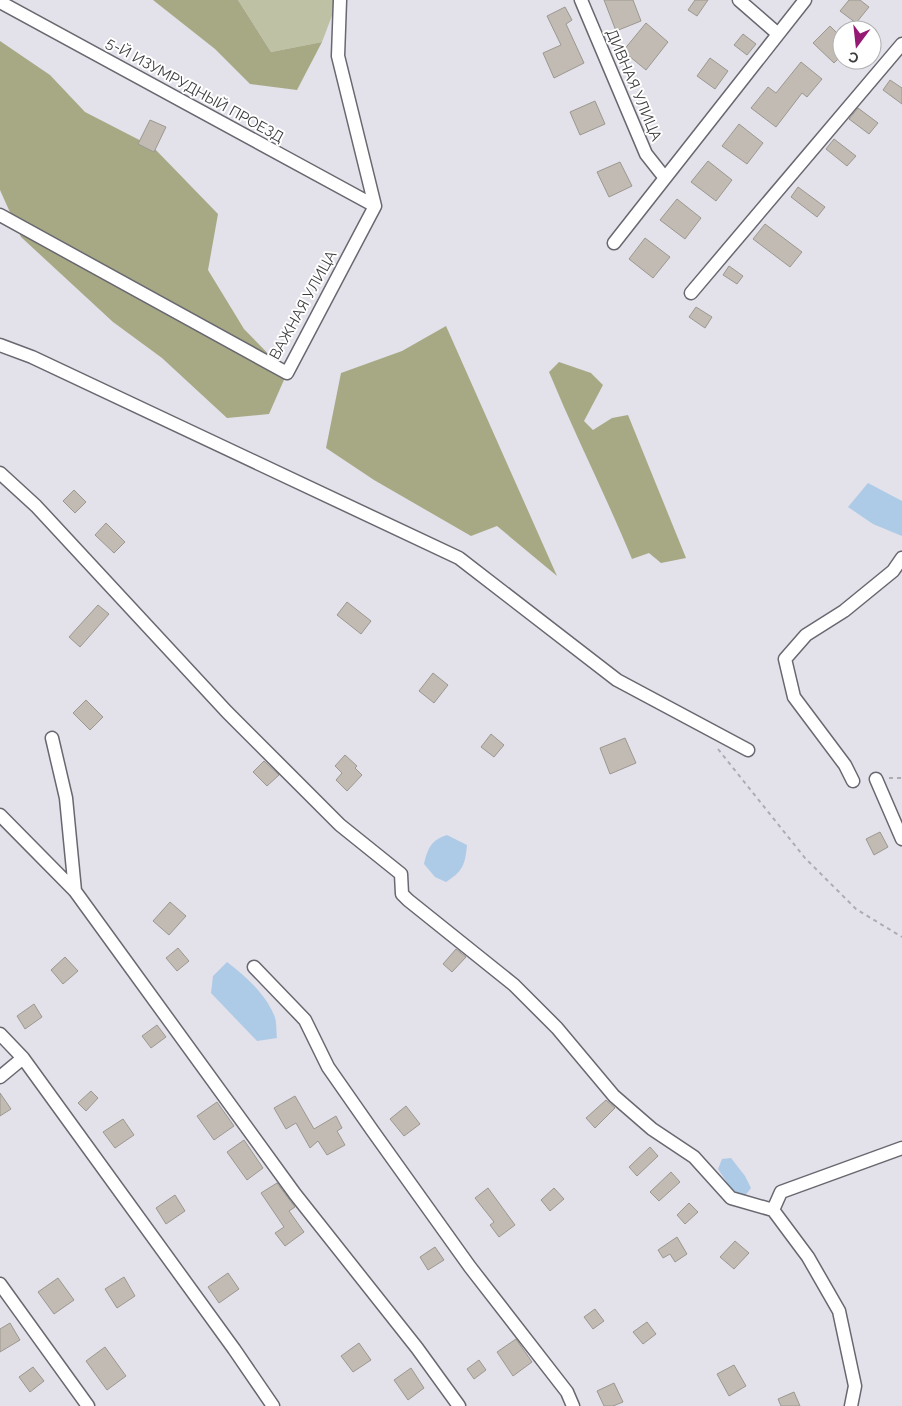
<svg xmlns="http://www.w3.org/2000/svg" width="902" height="1406" font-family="Raleway,sans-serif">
<rect width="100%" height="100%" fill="#e3e1ea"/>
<path fill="#bfc1a4" d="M238 0H338L322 42 271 52Z"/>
<path fill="#a7a985" d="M153 0H238L271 52 322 42 297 90 250 84 215 49Z
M0 41 50 75 85 112 153 147 218 214 208 270 244 329 287 373 269 414 227 418 162 358 113 322 21 237 0 190Z
M446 326 557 576 497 526 471 536 374 480 326 448 341 373 402 351Z
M559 362 591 373 603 385 584 421 593 430 612 418 628 415 686 558 661 563 649 553 632 559C606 496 575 435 549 372Z"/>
<path fill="#adcbe6" d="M868 483 902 501V536L873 524 848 507Z
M447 835 467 845C465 865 463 871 446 882L435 877 424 864C428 848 431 840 447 835Z
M227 962C245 976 265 993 274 1015 277 1021 276 1031 277 1038L257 1041 211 993 213 976Z
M731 1158 745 1176 751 1188 744 1197 732 1190 718 1169 722 1159Z"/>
<path fill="#c1bbb3" stroke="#9c9890" d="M604 0H633L641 21 616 31Z
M695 0H708L697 16 688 10Z
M849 0H860L869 7 856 23 840 11Z
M565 7 572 20 566 24 584 63 554 78 543 53 561 45 547 16Z
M646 23 668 42 646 70 623 51Z
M830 26 842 38V55L834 63 813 43Z
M743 34 756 44 747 55 734 45Z
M710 58 728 71 715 89 697 76Z
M801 62 822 79 807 97 802 93 776 127 751 108 768 87 776 93Z
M890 80 902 88V104L883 90Z
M595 101 605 124 580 135 570 112Z
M858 108 878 123 869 134 849 119Z
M150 120 166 127 154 152 138 144Z
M739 124 763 143 747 164 722 146Z
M834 139 856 156 847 166 826 149Z
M708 161 732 180 716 201 691 182Z
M620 162 632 186 609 197 597 172Z
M798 187 825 207 817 217 791 197Z
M677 199 701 218 685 239 660 220Z
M765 224 802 252 790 267 753 239Z
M645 238 670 257 653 278 629 259Z
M729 266 743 276 737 284 723 275Z
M696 307 712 317 705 328 689 317Z
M74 490 86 502 75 513 63 501Z
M106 523 125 542 114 553 95 535Z
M347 602 371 621 361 634 337 615Z
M98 605 109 614 80 647 69 637Z
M433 673 448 685 434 703 419 691Z
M86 700 103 717 90 730 73 713Z
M491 734 504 745 494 757 481 747Z
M625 738 636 763 610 774 600 748Z
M345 755 357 766 355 768 362 775 347 791 336 780 342 773 335 766Z
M264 761 279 775 267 786 253 772Z
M880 832 888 847 874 855 866 839Z
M170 902 186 916 169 935 153 921Z
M178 948 189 961 177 971 166 958Z
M456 949 466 957 452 972 443 964Z
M65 957 78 971 63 984 51 970Z
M34 1004 42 1017 25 1029 17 1016Z
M157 1025 166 1037 151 1048 142 1036Z
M91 1091 98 1098 86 1111 78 1103Z
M0 1093 11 1109 0 1116Z
M295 1096 314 1129 336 1116 342 1128 337 1131 345 1145 327 1155 318 1141 310 1148 296 1123 286 1129 274 1108Z
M606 1100 615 1108 595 1128 586 1118Z
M217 1102 234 1126 214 1140 197 1116Z
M406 1106 420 1124 404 1136 390 1119Z
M123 1119 134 1135 115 1148 103 1132Z
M244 1140 263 1168 247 1180 227 1152Z
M650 1147 658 1156 637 1176 629 1167Z
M671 1172 680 1182 659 1201 650 1192Z
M277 1183 295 1207 289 1211 304 1232 285 1246 275 1233 284 1227 261 1193Z
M488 1188 515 1225 499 1237 490 1225 494 1222 475 1198Z
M554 1188 564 1199 550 1211 541 1200Z
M175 1195 185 1211 166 1224 156 1208Z
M689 1203 698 1212 685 1224 677 1215Z
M677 1237 687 1254 675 1262 670 1254 663 1258 658 1250Z
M735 1241 749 1253 734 1269 720 1257Z
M435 1247 444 1260 428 1270 420 1257Z
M228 1273 239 1289 219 1303 208 1287Z
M124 1277 135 1296 117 1308 105 1289Z
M58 1278 74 1300 54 1314 38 1292Z
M595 1309 604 1321 593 1329 584 1317Z
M647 1322 656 1334 643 1344 633 1332Z
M10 1323 20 1340 0 1352V1329Z
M516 1339 532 1362 513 1376 497 1352Z
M359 1343 371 1360 353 1372 341 1356Z
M105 1347 126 1376 107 1390 86 1361Z
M479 1360 486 1370 474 1379 467 1369Z
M734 1365 746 1386 729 1396 717 1374Z
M33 1367 44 1381 30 1392 19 1377Z
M411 1368 424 1388 408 1400 394 1380Z
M614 1383 623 1402 613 1406H604L597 1391Z
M794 1392 800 1406H781L778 1399Z"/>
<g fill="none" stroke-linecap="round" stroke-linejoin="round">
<defs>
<path id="minor" d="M581 0 646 154 665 178
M739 0 778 34
M0 2 375 206
M0 215 287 373 375 206 338 56 340 0
M614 243 805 0
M691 293 902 44
M0 345 32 357 459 558 617 680 748 750
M0 473 36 506 227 712 340 825 401 874 402 894 408 900 514 985 557 1028 614 1096 652 1129 694 1157 731 1198 773 1210 808 1257 839 1311 855 1386 851 1406
M52 738 66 798 75 891
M876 779 902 839
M853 781 845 765 794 697 785 659 806 635 844 611 893 571 902 558
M0 815 75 891 295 1194 417 1348 459 1406
M254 967 305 1020 328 1067 372 1130 470 1267 567 1392 573 1406
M0 1034 23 1058 234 1349 273 1406
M0 1077 23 1058
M773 1210 781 1192 902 1148
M0 1284 88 1406"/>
</defs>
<use href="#minor" stroke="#69676f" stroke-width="15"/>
<path stroke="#adacb3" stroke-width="2" stroke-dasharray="4 4" stroke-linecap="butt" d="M718 749 805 858 856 909 902 937
M889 778H902"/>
<use href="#minor" stroke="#fff" stroke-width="12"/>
</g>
<g text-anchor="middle" stroke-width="4" stroke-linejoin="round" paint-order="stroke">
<g font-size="15" fill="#3d3c3f" stroke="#fff">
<text transform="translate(634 85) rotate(67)" y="5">ДИВНАЯ УЛИЦА</text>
<text transform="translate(195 90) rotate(29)" y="5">5-Й ИЗУМРУДНЫЙ ПРОЕЗД</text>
<text transform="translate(303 305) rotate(-61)" y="5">ВАЖНАЯ УЛИЦА</text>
</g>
</g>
<g transform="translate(857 45) rotate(195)"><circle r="24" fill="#ffffff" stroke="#b1b1b2"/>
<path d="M0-4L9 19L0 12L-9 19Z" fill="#951872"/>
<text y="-8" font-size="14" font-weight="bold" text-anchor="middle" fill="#3d3c3f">С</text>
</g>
</svg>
